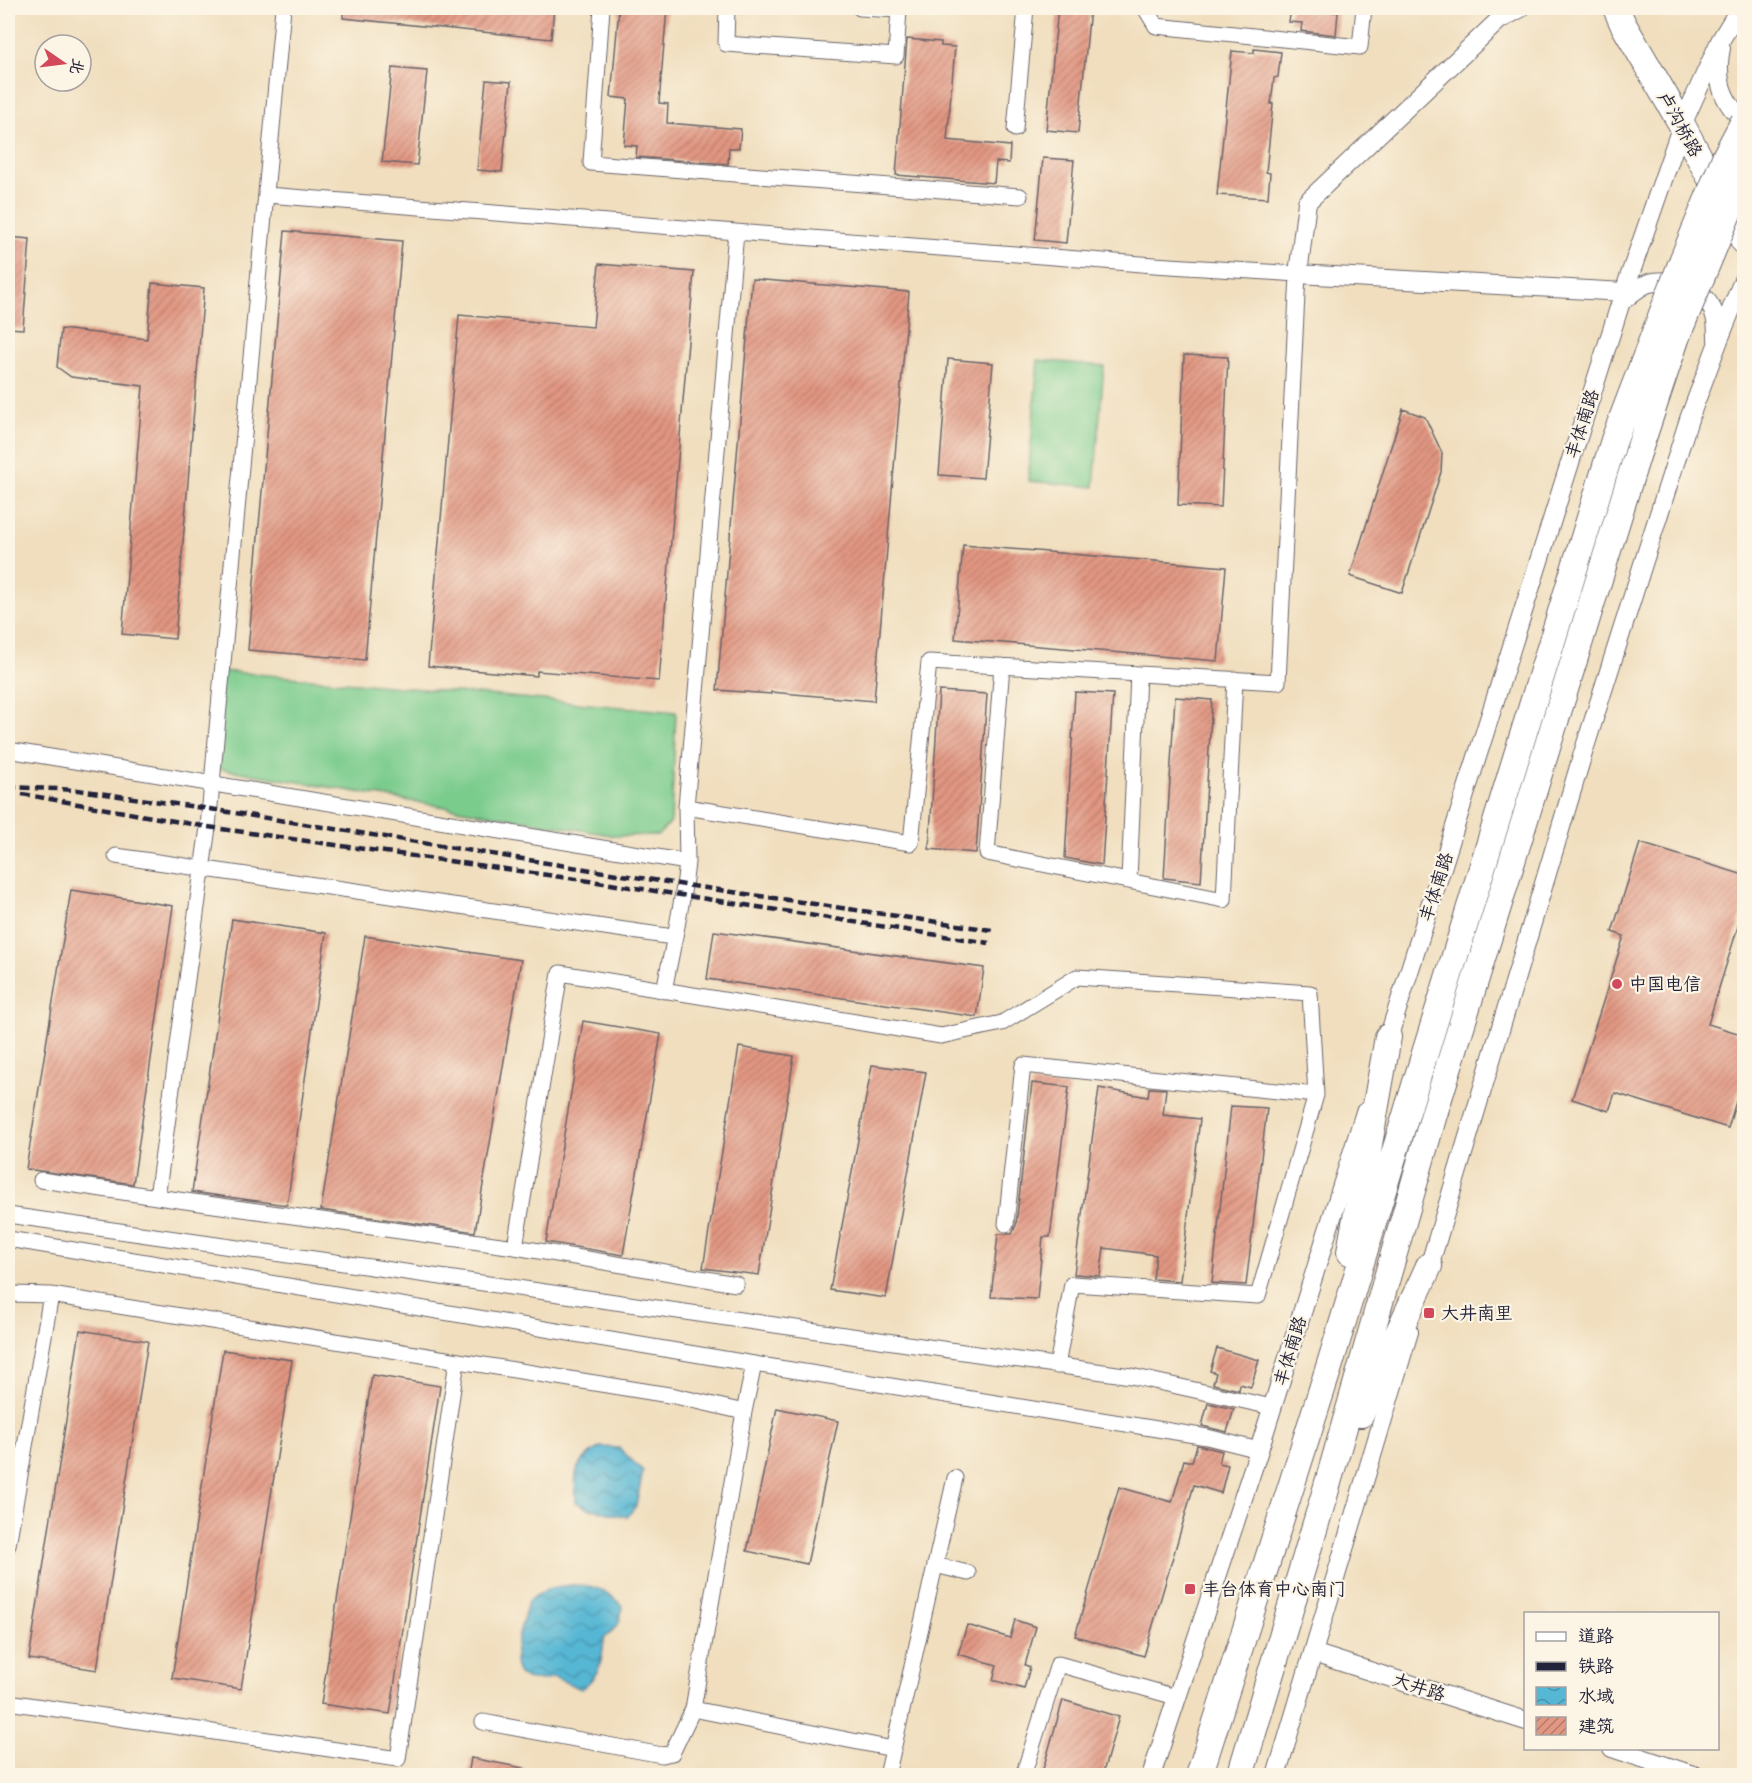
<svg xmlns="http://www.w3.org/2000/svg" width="1752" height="1783" font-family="Mynerve,'LXGW WenKai TC',sans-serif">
<defs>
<pattern id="water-waves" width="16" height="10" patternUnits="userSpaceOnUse" patternTransform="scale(1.5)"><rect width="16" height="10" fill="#56b7d4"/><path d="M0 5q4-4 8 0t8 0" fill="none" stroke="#4794ad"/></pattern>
<pattern id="building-hatch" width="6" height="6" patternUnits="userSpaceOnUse" patternTransform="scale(1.5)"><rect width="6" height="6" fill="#e29782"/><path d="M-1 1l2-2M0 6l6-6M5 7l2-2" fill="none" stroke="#b77b6c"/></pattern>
</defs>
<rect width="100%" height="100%" fill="#fcf5e5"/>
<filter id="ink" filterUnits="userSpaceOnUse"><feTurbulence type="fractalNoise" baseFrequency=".0167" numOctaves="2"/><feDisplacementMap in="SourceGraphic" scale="12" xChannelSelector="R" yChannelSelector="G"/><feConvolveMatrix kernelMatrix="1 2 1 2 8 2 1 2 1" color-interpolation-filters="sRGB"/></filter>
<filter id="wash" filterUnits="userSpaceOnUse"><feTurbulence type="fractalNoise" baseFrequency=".008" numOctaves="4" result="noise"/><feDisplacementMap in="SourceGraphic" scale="24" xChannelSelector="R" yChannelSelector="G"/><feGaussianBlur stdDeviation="1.35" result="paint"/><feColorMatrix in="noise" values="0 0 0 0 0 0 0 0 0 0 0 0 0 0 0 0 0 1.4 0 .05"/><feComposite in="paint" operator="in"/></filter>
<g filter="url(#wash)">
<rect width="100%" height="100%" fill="#f0debe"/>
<path fill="#7acc8d" stroke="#4e7764" stroke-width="1.5" d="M1038 360 1104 366 1094 487 1028 481Z
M222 671 676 712 671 822 658 835 616 836 216 768Z"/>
<path fill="url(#water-waves)" stroke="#3c6c88" stroke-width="1.5" d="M600 1447 619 1448 643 1471 636 1506 627 1517 587 1508 576 1502C575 1472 572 1464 600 1447Z
M571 1585C593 1585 607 1589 622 1606 621 1622 617 1630 604 1638 602 1662 601 1674 581 1689L554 1677C492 1695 521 1633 528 1601L547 1589Z"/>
<g id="blocks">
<path fill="url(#building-hatch)" d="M343 8H554L551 39 343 18Z
M619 8H667L659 103 668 104 667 123 741 129 739 148H729L728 164 636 157 637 146 624 145 628 99 611 97Z
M1058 8H1090L1078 133 1046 130Z
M1291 8H1333V12H1338L1336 35 1301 31 1302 23 1289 22Z
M907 39 941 42V46L955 47 947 140 1010 146 1009 163 996 162 994 183 896 175Z
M1254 49 1281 52 1278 77 1274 78 1271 104H1273L1266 172 1270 173 1268 198 1217 195 1232 51 1254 53Z
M392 68 427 71 417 165 382 162Z
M486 80 511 82 502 172 477 170Z
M1043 158 1074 160 1066 243 1035 240Z
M285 231 402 241 365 660 248 650Z
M8 237 30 239 23 329 8 328Z
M599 264 694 272 659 681 537 671V676L428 666 459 315 593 327Z
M752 279 909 292 874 701 771 692V694L717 690Z
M152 283 204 288 175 639 122 634 143 386 71 377 57 367 61 329 147 339Z
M1184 355 1228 357 1221 507 1178 505Z
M948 359 993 363 983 478 939 475Z
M1403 409 1425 417 1442 453 1441 472 1402 593 1350 576Z
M963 545 1226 567 1218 661 955 639Z
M939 691 987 694 976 853 929 849Z
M1075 692 1113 694 1102 865 1065 858Z
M1175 697 1212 700 1201 882 1164 878Z
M1640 843 1744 875V907L1708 1024 1744 1035V1075L1728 1128 1615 1093 1609 1111 1572 1099 1624 936 1612 932Z
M71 890 173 906 133 1184 26 1169Z
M232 919 326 933 287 1205 192 1192Z
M714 931 984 968 977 1017 707 979Z
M365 936 521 960 475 1232 321 1210Z
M583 1021 661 1034 623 1255 546 1242Z
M739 1047 794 1056 759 1275 703 1268Z
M872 1065 926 1072 886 1298 830 1290Z
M1032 1083 1069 1087 1050 1237H1043L1037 1299 991 1297 998 1234H1012L1016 1225Z
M1099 1088 1148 1097 1149 1088 1166 1089 1163 1115 1200 1119 1180 1281 1153 1279 1156 1255 1104 1248 1100 1276 1074 1274Z
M1231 1106 1267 1108 1246 1285 1212 1283Z
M80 1330 148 1341 97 1670 29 1659Z
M1217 1348 1259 1360 1251 1387 1240 1384 1239 1390 1213 1384 1216 1373 1210 1371Z
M223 1350 292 1360 241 1689 172 1678Z
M372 1375 440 1386 390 1714 321 1704Z
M1208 1403 1234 1409 1227 1432 1202 1426Z
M777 1408 838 1421 807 1564 747 1551Z
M1197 1445 1222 1451 1219 1463 1228 1465 1221 1493 1194 1485 1144 1656 1075 1636 1119 1487 1172 1502 1184 1460 1192 1462Z
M1015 1620 1036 1627 1025 1665 1030 1667 1024 1689 993 1680 997 1665 958 1654 967 1625 1010 1638Z
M1063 1700 1119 1717 1102 1776H1041Z
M471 1758 524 1768 523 1776H468Z"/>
</g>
</g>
<g filter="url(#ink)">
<use href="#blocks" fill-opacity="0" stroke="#6a6469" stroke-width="1.5"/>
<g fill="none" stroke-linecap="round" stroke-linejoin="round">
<defs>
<path id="minor" d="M283 8 208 827 157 1197 515 1247
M602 8 591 163 1020 196
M727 8 726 44 896 56 899 10 860 8
M1145 8 1156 26 1360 47 1364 8
M1015 129 1026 8
M1002 666 987 853 1224 900 1235 679
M8 750 687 862 686 807 911 843 929 662 1278 682 1298 274 1154 265 267 195
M686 807 736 232
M116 856 673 937
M1129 880 1138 674
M664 991C672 948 683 905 687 862
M41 1180 157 1197
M8 1215 1131 1376 1272 1407
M1006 1224 1023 1065 1316 1095 1258 1296 1072 1284 1057 1366
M8 1239 754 1364 1207 1437 1259 1450
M736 1284 515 1247 560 973 941 1036 1002 1023 1077 977 1310 993 1316 1095
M8 1296 11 1294 51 1295 675 1396 744 1412 754 1364
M744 1412 693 1709 893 1749
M8 1545 51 1295
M935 1565 968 1573
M8 1702 398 1759 457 1361
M483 1722 662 1755 672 1753 693 1709
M887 1776 955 1478
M1023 1776 1058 1664 1176 1697"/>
<path id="tertiary" d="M1521 8 1499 20 1307 202 1298 274 1624 292
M1721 48C1715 77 1721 101 1744 121
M1621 302C1629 296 1639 286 1649 283 1676 276 1711 291 1716 321 1717 327 1717 334 1717 340
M1385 1048 1624 292 1682 125 1720 41 1740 8
M1426 1277 1584 750 1689 419 1720 337 1744 278
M1313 1653 1526 1721
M1612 1748 1696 1776
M1151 1776 1259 1450 1365 1112
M1276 1776 1409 1332"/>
<path id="trunk" d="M1616 8 1623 24 1682 125 1744 241
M1350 1252 1388 1037
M1361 1414 1429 1266
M1199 1776 1330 1364 1409 1105
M1240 1776 1325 1493 1435 1111"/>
</defs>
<use href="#minor" stroke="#6a6469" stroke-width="17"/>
<use href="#tertiary" stroke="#6a6469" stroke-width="20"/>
<use href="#trunk" stroke="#6a6469" stroke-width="28"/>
<use href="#minor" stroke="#fff" stroke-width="15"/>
<use href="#tertiary" stroke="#fff" stroke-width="18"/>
<use href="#trunk" stroke="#fff" stroke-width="26"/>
<path stroke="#22223b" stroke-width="4.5" stroke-dasharray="9 4.5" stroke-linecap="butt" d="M8 787 78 790 210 809 685 885 992 930
M22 794 208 827 604 883 989 943
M8 1221 11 1294 8 1321"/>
<defs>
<path id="trunk-bridge" d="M1409 1105 1614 440 1683 259 1726 155 1744 121
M1435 1111 1637 456 1677 336 1744 175"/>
</defs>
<use href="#trunk-bridge" stroke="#6a6469" stroke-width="28" stroke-linecap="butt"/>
<use href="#trunk-bridge" stroke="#fff" stroke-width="26"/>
</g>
</g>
<g fill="#d1495b" stroke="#fcf5e5" stroke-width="2">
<circle cx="1617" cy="984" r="6"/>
<rect x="1423" y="1307" width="12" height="12" rx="3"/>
<rect x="1184" y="1583" width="12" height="12" rx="3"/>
</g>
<g text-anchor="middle" stroke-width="4.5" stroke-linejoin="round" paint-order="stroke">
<g font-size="18" fill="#22223b" stroke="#fcf5e5">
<text transform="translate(1680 124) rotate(61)" y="6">卢沟桥路</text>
<text transform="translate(1582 424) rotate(-72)" y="6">丰体南路</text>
<text transform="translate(1436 887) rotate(-72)" y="6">丰体南路</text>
<text transform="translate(1290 1351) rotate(-73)" y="6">丰体南路</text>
<text transform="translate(1419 1687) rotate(18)" y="6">大井路</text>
</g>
<g font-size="18" fill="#22223b" stroke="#fcf5e5" text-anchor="start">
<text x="1629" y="990">中国电信</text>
<text x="1441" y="1319">大井南里</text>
<text x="1202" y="1595">丰台体育中心南门</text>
</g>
</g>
<rect width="1752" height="1783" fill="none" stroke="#fcf5e5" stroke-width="30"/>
<rect x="1524" y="1612" width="195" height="138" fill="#fcf5e5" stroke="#a5a1a1" stroke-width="1.5"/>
<rect x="1536" y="1632" width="30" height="9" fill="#ffffff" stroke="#a5a1a1" stroke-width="1.5"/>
<text x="1578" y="1642" font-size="18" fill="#22223b">道路</text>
<rect x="1536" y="1662" width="30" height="9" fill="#22223b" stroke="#a5a1a1" stroke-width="1.5"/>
<text x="1578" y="1672" font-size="18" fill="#22223b">铁路</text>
<rect x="1536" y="1687" width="30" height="18" fill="url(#water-waves)" stroke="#a5a1a1" stroke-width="1.5"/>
<text x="1578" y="1702" font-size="18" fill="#22223b">水域</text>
<rect x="1536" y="1717" width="30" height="18" fill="url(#building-hatch)" stroke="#a5a1a1" stroke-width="1.5"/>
<text x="1578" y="1732" font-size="18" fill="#22223b">建筑</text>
<g transform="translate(63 63) rotate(104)"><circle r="28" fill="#fcf5e5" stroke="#a5a1a1" stroke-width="1.5"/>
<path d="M0-4.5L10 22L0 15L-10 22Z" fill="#d1495b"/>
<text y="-9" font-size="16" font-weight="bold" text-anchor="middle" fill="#22223b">北</text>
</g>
</svg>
